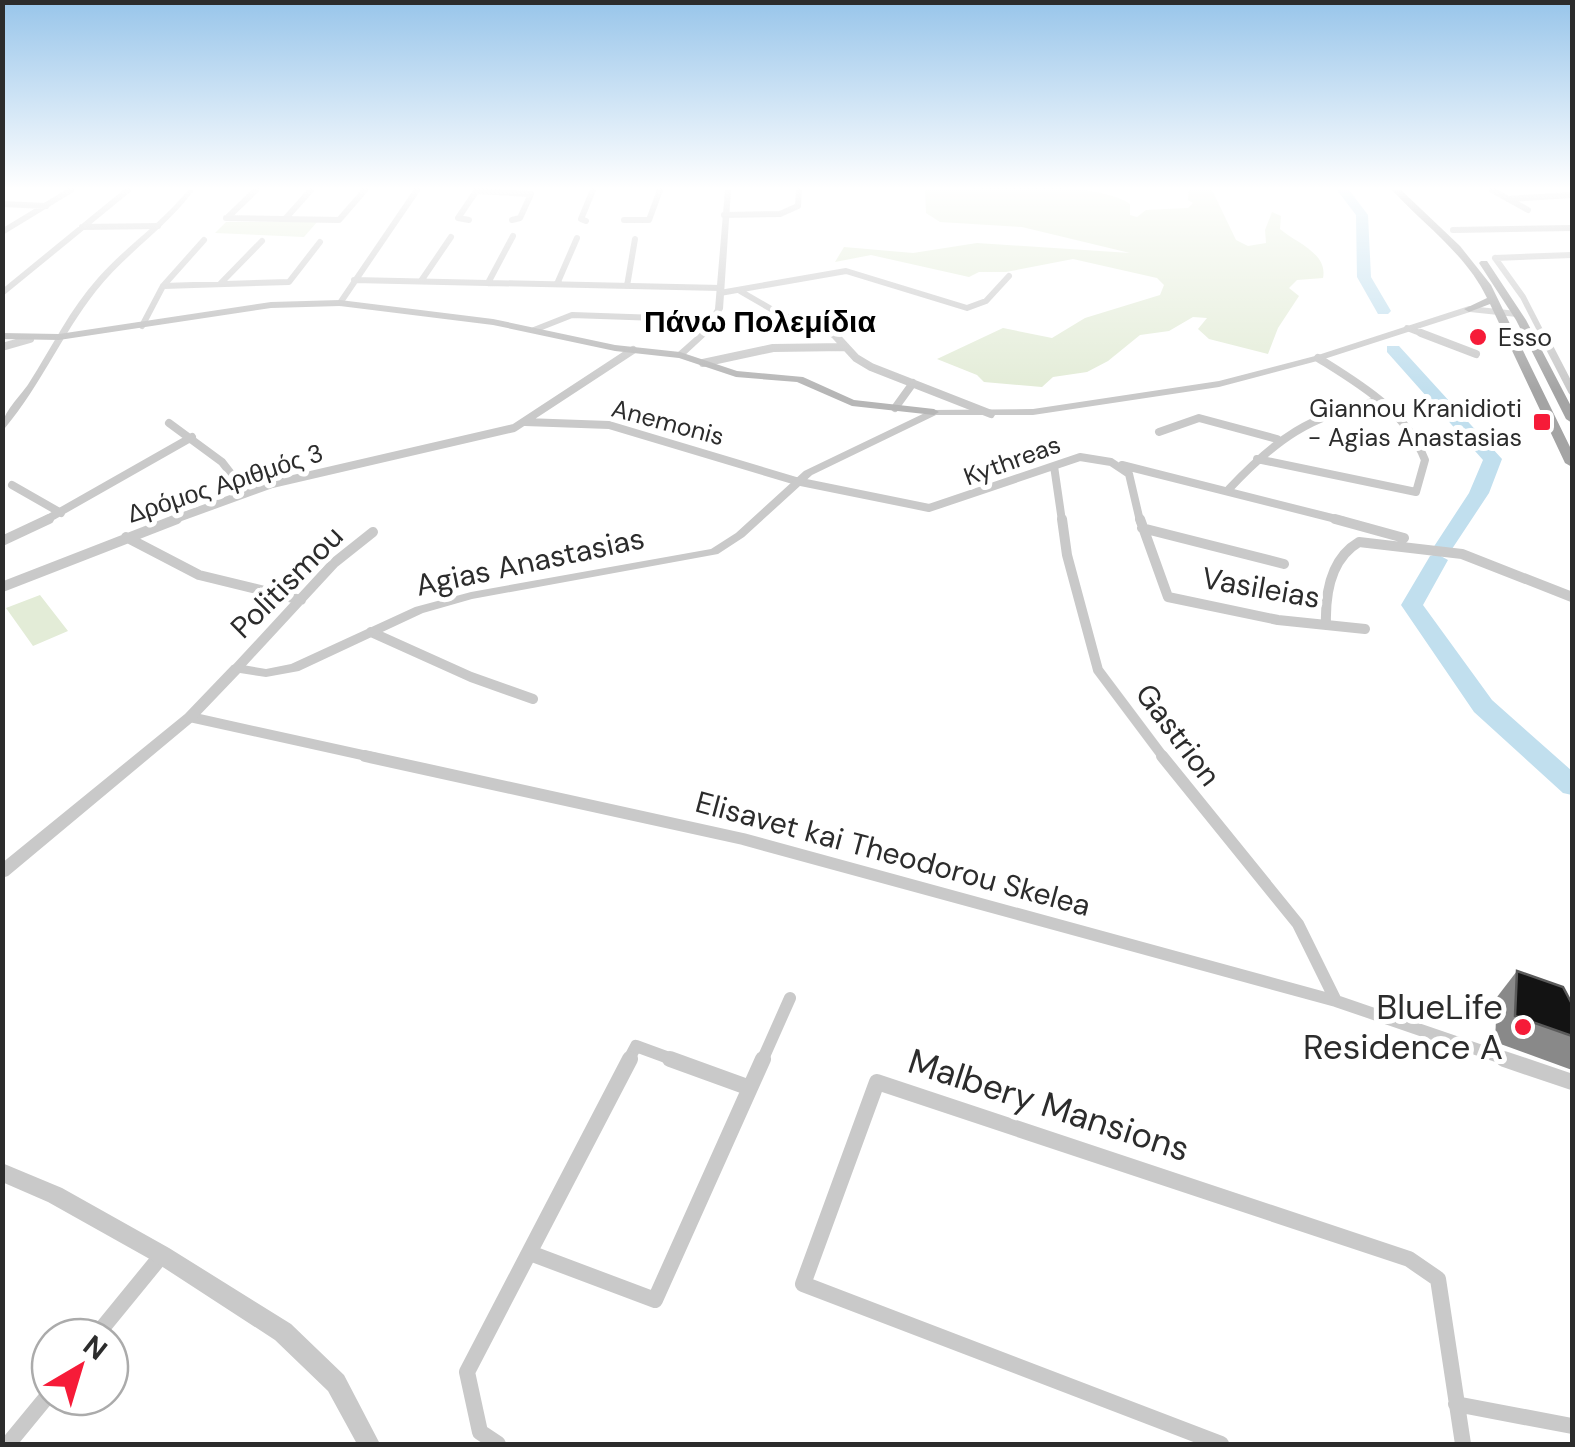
<svg xmlns="http://www.w3.org/2000/svg" width="1575" height="1447" font-family="'DM Sans',sans-serif">
<rect width="100%" height="100%" fill="#fff"/>
<path fill="#e3ecd7" d="M925 190C973 190 1093 178 1130 204V215L1137 217 1146 210 1188 208 1193 203 1188 200 1189 190H1212L1236 240 1248 246 1266 243 1265 230 1272 212 1281 216 1280 229C1296 243 1328 253 1323 278L1297 280 1289 288 1299 296 1278 328 1268 354 1209 339 1198 329 1207 318 1193 317 1169 331 1140 335 1108 361 1087 372 1053 377 1042 387 984 382 977 375 937 359 1003 328 1052 338 1085 318 1160 295 1164 285 1157 278 1073 259 1006 272H979L969 277 871 255 835 262 844 247 913 253 977 243 1130 253 1022 227 940 222 926 213Z
M226 222H317L304 237 215 233Z
M40 595 68 631 33 646 6 608Z"/>
<g fill="none" stroke-linecap="round" stroke-linejoin="round">
<path fill="#c1dfee" fill-rule="evenodd" d="M1337 190H1349L1368 215 1371 277 1391 311 1388 314H1378L1357 277 1356 215Z
M1387 346H1399L1502 459 1489 493 1450 552H1436L1433 548 1469 493 1483 460 1387 352Z
M1437 554 1448 560 1423 605 1492 700 1572 771V795L1563 793 1474 712 1401 605 1430 556Z"/>
<path stroke="#c9c9c9" stroke-width="6" d="M1492 190 1528 210
M476 191 531 194 520 218 512 220
M1508 199 1572 195
M2 204 46 206
M724 215 780 214 798 206 799 190
M226 218 339 220 365 190
M227 218 256 190
M285 219 311 190
M469 220 458 218 477 190
M624 220H649L660 190
M586 221 581 219 593 190
M82 227 158 226
M1453 230 1572 228
M2 232 71 190
M1495 258 1523 297 1543 336
M1495 258 1572 255
M354 280 721 288
M421 281 451 237
M488 283 513 236
M220 284 262 241
M557 284 577 238
M163 286 289 282 320 242
M627 286 635 239
M740 291 778 313 836 336
M2 293 128 190
M720 293 846 271 967 308 986 301 1009 276
M340 303 417 190
M142 326 163 286 204 240
M1407 328 1428 336
M534 330 572 315 658 318"/>
<path stroke="#c9c9c9" stroke-width="8" d="M833 333 856 358 871 367 991 414
M1421 333 1476 354
M1542 333 1572 391
M2 347 30 339
M703 363 773 348 845 347
M895 408 913 383
M525 422 609 425 796 481 929 508 1080 457 1111 462 1129 474 1140 521
M169 423 222 462 246 493
M1159 432 1199 418 1277 439
M1257 459 1416 492 1425 460C1405 410 1361 385 1318 358
M1122 465 1344 521
M1054 466 1062 521
M12 485 61 513
M1229 489C1276 439 1310 415 1378 401
M44 521 192 437
M170 521 272 484 514 428 633 350"/>
<path stroke="#c9c9c9" stroke-width="10" d="M1062 519 1067 555 1098 670 1164 758
M1140 519 1168 597 1278 620 1365 629
M1335 519 1404 538
M1142 528 1284 564
M126 537 199 575 301 600
M2 541 49 519
M2 587 177 519
M1326 625C1325 594 1330 559 1359 542L1462 554 1572 597
M371 632 471 677 533 699
M237 668 334 563 373 532
M190 717 376 758"/>
<path stroke="#c9c9c9" stroke-width="12" d="M365 756 743 839 1336 1001 1511 1061
M1162 756 1298 924 1336 1001
M628 1061 636 1046 677 1061
M762 1061 790 998"/>
<path stroke="#c9c9c9" stroke-width="16" d="M670 1059 750 1088
M1504 1059 1572 1082
M530 1253 655 1300 763 1059
M95 1337 162 1255
M1456 1404 1572 1426
M8 1444 50 1393
M498 1444 480 1432 467 1372 630 1059
M1221 1444 803 1284 877 1082 1409 1259 1438 1279 1463 1444"/>
<path fill="#c9c9c9" fill-rule="evenodd" d="M188 190H194C166 228 125 254 96 291 62 334 41 385 5 428L2 429C2 412 20 397 29 383 52 347 70 309 98 278 126 246 162 223 188 190Z
M725 190H731L723 309 710 332 683 357H677V353L704 329 715 309Z
M1469 306 1517 311 1521 314 1517 317 1470 312 1321 360 1219 387 1033 415H936L812 475 744 537 718 554 472 599 423 613 299 671 266 677 240 673 195 720 8 876 2 878V863L185 714 232 665 237 664 266 669 291 664 415 607 471 592 711 549 736 533 804 471 931 410 1033 409 1219 381 1315 356Z
M2 1163 62 1188 169 1248 291 1324 344 1375 380 1444H357L328 1391 275 1340 155 1262 48 1202 2 1182Z"/>
<path fill="#b6b6b6" fill-rule="evenodd" d="M340 300 493 319 615 345 680 352 737 371 803 377 854 400 934 409 939 412 934 415 852 406 797 382 736 377 679 358 615 351 493 325 340 306 271 308 59 340 2 339V333L59 334 271 302Z"/>
<path fill="#a4a4a4" fill-rule="evenodd" d="M1392 190H1401L1460 246 1491 285 1572 451V467L1565 463 1490 304 1469 312 1464 309 1487 298C1466 254 1424 225 1392 190Z
M1481 261H1487L1526 320 1572 408V423L1566 419 1516 320 1479 263Z"/>
</g>
<path fill="#898989" d="M1517 971 1572 1004V1070L1495 1042 1497 997Z"/>
<path fill="#131313" stroke="#5a5a5a" stroke-width="2.5" d="M1517 971 1563 987 1572 1004V1036L1515 1016Z"/>
<linearGradient id="sky" x2="0" y2="1"><stop stop-color="#98c5ea"/><stop offset="0.48" stop-color="#fff"/><stop offset="1" stop-color="#fff" stop-opacity="0"/></linearGradient>
<rect width="1575" height="392" fill="url(#sky)"/>
<g fill="#f61b38" stroke="#fff" stroke-width="4">
<circle cx="1478" cy="337" r="10"/>
<rect x="1532" y="412" width="20" height="20" rx="5"/>
<circle cx="1523" cy="1027" r="10"/>
</g>
<g text-anchor="middle" stroke-width="10" stroke-linejoin="round" paint-order="stroke">
<g font-size="25" fill="#2c2c2c" stroke="#fff" text-anchor="start">
<text x="1498" y="346">Esso</text>
<text x="1522" y="417" text-anchor="end">Giannou Kranidioti<tspan x="1522" dy="29">- Agias Anastasias</tspan></text>
</g>
<g font-size="25" fill="#2c2c2c" stroke="#fff">
<text transform="translate(668 422) rotate(15)" y="9">Anemonis</text>
<text transform="translate(1012 460) rotate(-20)" y="9">Kythreas</text>
<text transform="translate(225 483) rotate(-18)" y="9">Δρόμος Αριθμός 3</text>
</g>
<g font-size="30" font-weight="bold" fill="#000" stroke="#fff">
<text x="760" y="332">Πάνω Πολεμίδια</text>
</g>
<g font-size="30" fill="#2c2c2c" stroke="#fff">
<text transform="translate(530 562) rotate(-12)" y="10">Agias Anastasias</text>
<text transform="translate(287 582) rotate(-45)" y="10">Politismou</text>
<text transform="translate(1261 588) rotate(10)" y="10">Vasileias</text>
<text transform="translate(1178 735) rotate(53)" y="10">Gastrion</text>
<text transform="translate(893 854) rotate(15)" y="10">Elisavet kai Theodorou Skelea</text>
</g>
<g font-size="35" fill="#2c2c2c" stroke="#fff" text-anchor="end">
<text x="1503" y="1019">BlueLife<tspan x="1503" dy="40">Residence A</tspan></text>
</g>
<g font-size="35" fill="#2c2c2c" stroke="#fff">
<text transform="translate(1049 1105) rotate(18)" y="12">Malbery Mansions</text>
</g>
</g>
<rect width="1575" height="1447" fill="none" stroke="#2c2c2c" stroke-width="10"/>
<g transform="translate(80 1367) rotate(38)"><circle r="48" fill="#ffffff" stroke="#ababab" stroke-width="2.5"/>
<path d="M0-8L18 38L0 25L-18 38Z" fill="#f61b38"/>
<text y="-15" font-size="28" font-weight="bold" text-anchor="middle" fill="#2c2c2c">N</text>
</g>
</svg>
